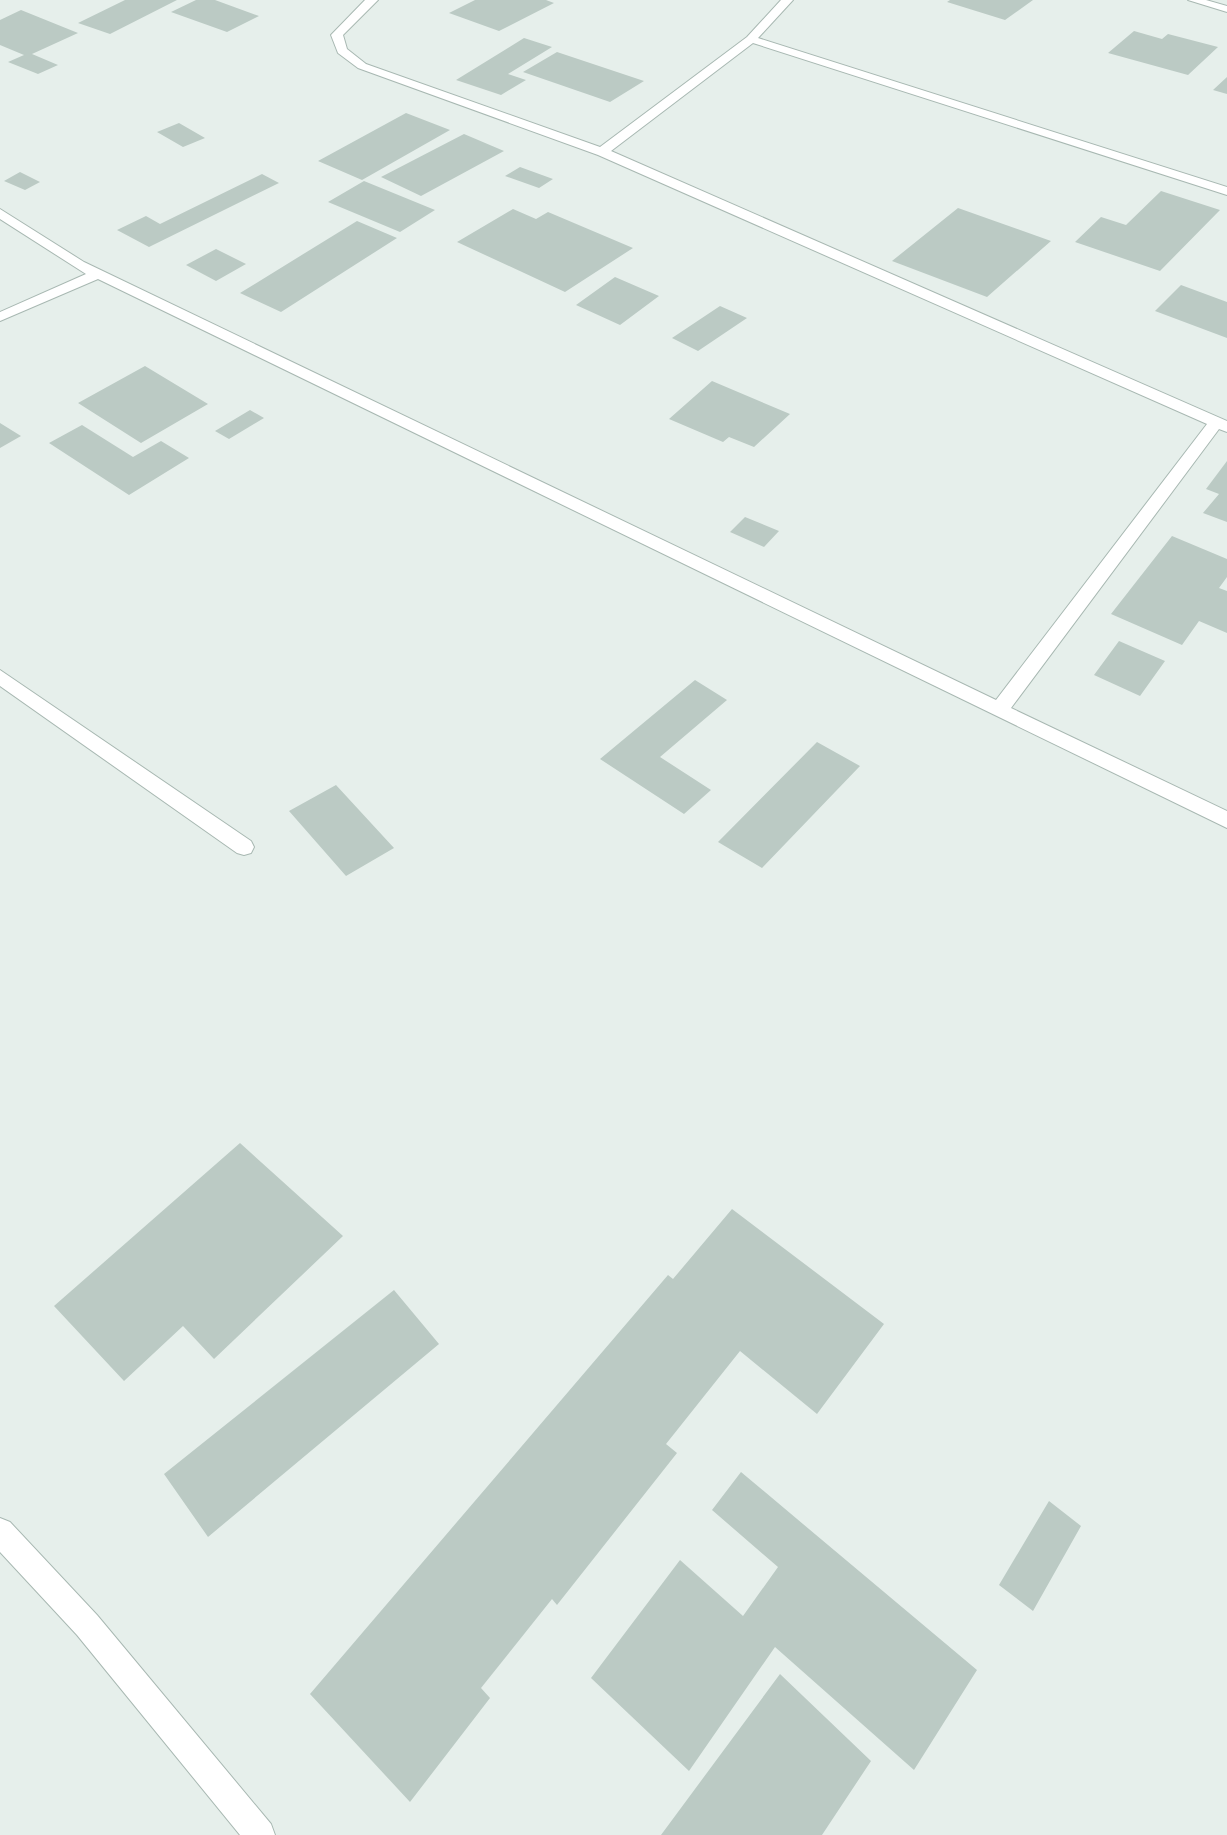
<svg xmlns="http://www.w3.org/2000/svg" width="1227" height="1835" font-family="Karla,sans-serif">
<rect width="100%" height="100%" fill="#e6efeb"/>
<path fill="#bbcac4" d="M125 0H177L110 34 78 23Z
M196 0H215L259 16 227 32 171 12Z
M475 0H546L554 3 499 31 449 13Z
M950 0H1033L1005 20 947 2Z
M21 10 78 33 32 54 58 65 38 74 8 62 24 55 0 45V20Z
M1134 31 1162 39 1168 34 1218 47 1188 75 1108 53Z
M524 38 552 47 508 74 526 80 501 95 456 80Z
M557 52 644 81 610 102 523 72Z
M1227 77V94L1213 90Z
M406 113 450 130 362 180 318 161Z
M179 123 205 138 183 147 157 132Z
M464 134 504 151 421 196 381 177Z
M520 167 553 179 539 188 505 176Z
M20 172 40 182 25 190 4 181Z
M262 174 279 183 149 247 117 230 146 216 160 224Z
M364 181 435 210 400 232 328 202Z
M1161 191 1220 210 1160 271 1075 242 1101 217 1126 225Z
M958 208 1051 241 987 297 892 261Z
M513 209 536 219 548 212 633 248 565 292 457 242Z
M357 221 397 238 281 312 240 293Z
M216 249 246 264 216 281 186 265Z
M615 277 659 296 620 325 576 305Z
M1181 285 1227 302V338L1155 311Z
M720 306 747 318 698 351 672 338Z
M145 366 208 404 141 443 78 403Z
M712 381 790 414 754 447 729 437 723 442 669 419Z
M250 410 264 418 229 439 215 431Z
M0 423 21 436 0 448Z
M82 425 133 457 161 441 189 458 129 495 49 443Z
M1227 461V522L1203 513 1219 494 1206 489Z
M745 517 779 531 764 547 730 532Z
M1172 536 1227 559V577L1219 588 1227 591V633L1199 621 1182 645 1111 614Z
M1119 641 1165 661 1140 696 1094 675Z
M695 680 727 700 660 757 711 790 684 814 600 759Z
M817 742 860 766 762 868 718 842Z
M336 785 394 848 346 876 289 811Z
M240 1143 343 1236 214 1359 183 1326 124 1381 54 1306Z
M732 1209 884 1324 817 1414 740 1351 666 1444 677 1453 557 1605 552 1599 481 1688 490 1698 410 1802 310 1694 668 1275 673 1279Z
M394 1290 439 1344 208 1537 164 1474Z
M741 1472 977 1670 914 1770 775 1647 689 1771 591 1678 680 1560 743 1616 778 1567 712 1510Z
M1049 1501 1081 1526 1033 1611 999 1585Z
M780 1674 871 1761 822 1835H661Z"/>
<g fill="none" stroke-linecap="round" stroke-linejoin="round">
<defs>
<path id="minor" d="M365 0H378L343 35 347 49 366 64 600 147 747 37 781 0H793L758 38 1227 187V195L753 43 611 151 1227 421V432L1219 429 1011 708 1227 811V828L98 279 0 321V312L86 274 0 219V209L84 262 996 700 1207 424 598 155 358 68 338 53 331 35Z
M1188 0H1206L1227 6V12Z
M0 670 251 841 254 847 251 853 244 855 237 853 0 686Z
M0 1518 10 1522 97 1615 271 1824 275 1835H240L77 1635 0 1552Z"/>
</defs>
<use href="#minor" stroke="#a8b8b2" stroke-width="2"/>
<use href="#minor" fill="#fff" fill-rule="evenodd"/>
</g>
</svg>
